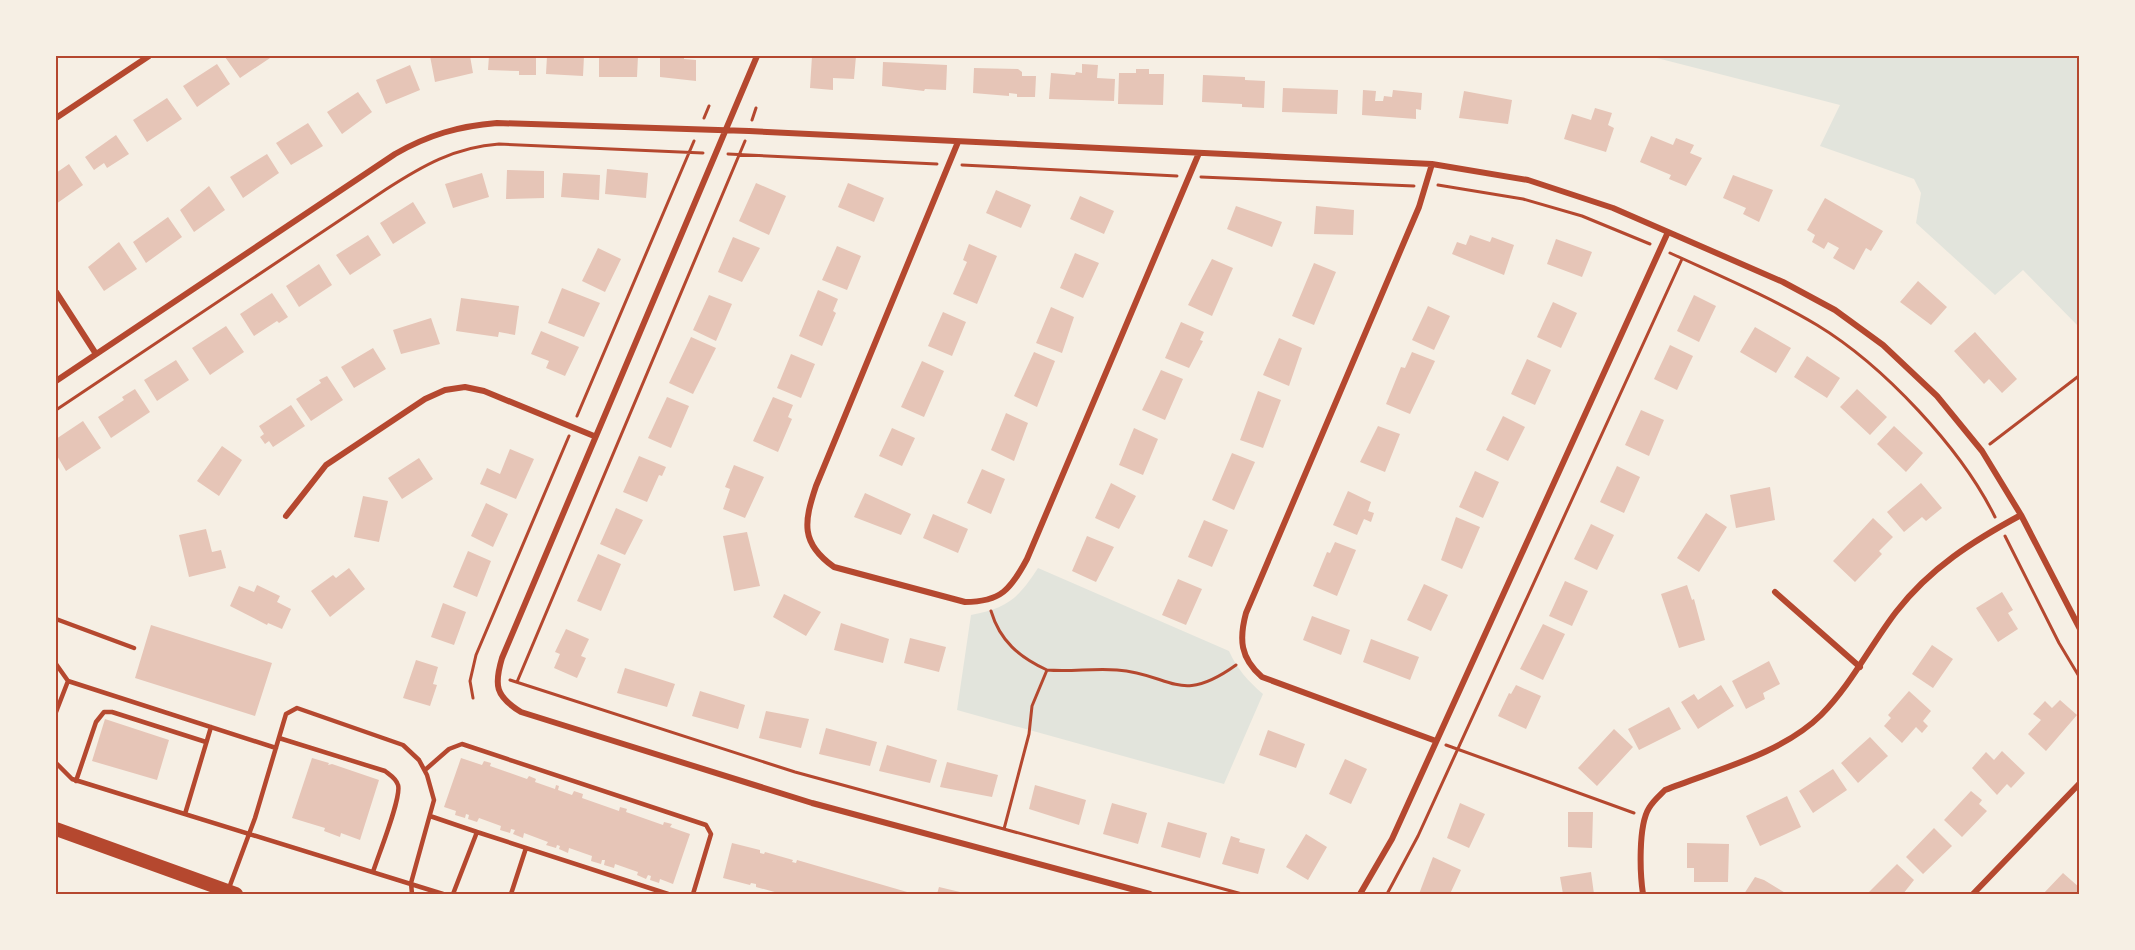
<svg xmlns="http://www.w3.org/2000/svg" width="2135" height="950" font-family="'Titillium Web',sans-serif">
<rect width="100%" height="100%" fill="#f6efe4"/>
<path fill="#e2e4dc" d="M1649 56H2079V327L2023 270 1995 295 1916 223 1921 193 1914 179 1820 146 1840 105Z
M1038 568 1229 651C1237 669 1248 681 1263 694L1224 784 957 710 971 615C1007 608 1018 599 1038 568Z"/>
<path fill="#e6c5b7" d="M227 56H273L240 78 225 57Z
M430 56H470L473 73 435 82Z
M489 56H536V75H519V71L488 70Z
M547 56H584L583 76 546 74Z
M599 56H638L637 77H599Z
M660 56H684V59L696 60V81L660 77Z
M812 56H856L854 79 833 78V90L810 88Z
M883 62 947 65 946 90 925 89 924 91 882 86Z
M217 64 230 84 197 107 183 86Z
M1082 64 1098 65 1097 78 1115 79 1114 101 1049 99 1051 73 1075 75 1076 72 1082 73Z
M410 65 420 90 386 104 376 80Z
M974 68 1018 69 1022 72V76H1036L1035 97H1017V94L1009 93V96L973 93Z
M1136 69H1149V74H1164L1163 105 1118 104 1119 73H1136Z
M1203 75 1245 77V80L1265 81 1264 108 1242 107V104L1202 102Z
M1283 88 1338 90 1337 114 1282 112Z
M1363 90 1376 91 1375 101H1383L1384 96 1392 97 1393 90 1422 93 1421 110 1416 109V119L1362 115Z
M1464 91 1512 100 1508 124 1459 118Z
M358 92 372 112 342 134 327 112Z
M167 98 182 119 147 142 133 120Z
M1595 108 1612 113 1608 125 1614 128 1606 152 1564 139 1572 114 1591 120Z
M308 123 323 146 291 165 276 143Z
M116 135 129 154 107 168 104 163 94 170 85 157Z
M1651 136 1673 145 1676 138 1694 145 1690 153 1702 158 1686 186 1669 179 1671 175 1640 162Z
M267 154 279 173 243 198 230 177Z
M69 164 83 185 56 204V173Z
M607 169 648 173 646 198 605 194Z
M507 170 544 171V198L506 199Z
M482 173 489 197 453 208 445 184Z
M563 173 600 175 599 200 561 197Z
M1733 175 1773 190 1759 222 1743 214 1746 208 1723 198Z
M756 183 786 196 769 235 739 221Z
M848 183 884 198 874 222 838 207Z
M209 186 225 210 194 232 180 210Z
M996 190 1031 205 1021 228 986 213Z
M1080 196 1114 211 1104 234 1070 219Z
M1825 198 1883 231 1871 251 1866 248 1854 270 1833 258 1839 248 1828 242 1824 249 1812 242 1815 235 1807 230Z
M413 202 426 223 393 244 380 223Z
M1236 206 1282 222 1272 247 1227 229Z
M1316 206 1354 210 1353 235 1314 234Z
M168 217 182 237 146 263 133 242Z
M368 235 381 255 350 275 336 255Z
M1470 235 1490 242 1492 237 1514 245 1504 275 1452 254 1457 242 1466 245Z
M733 237 760 248 742 282 718 272Z
M1556 239 1592 252 1582 277 1547 264Z
M119 242 137 269 104 291 88 267Z
M969 244 997 256 977 304 953 294 967 262 963 260Z
M837 246 861 256 847 290 822 280Z
M598 248 621 259 605 292 582 281Z
M1075 253 1099 263 1083 298 1060 288Z
M1212 259 1233 268 1212 316 1188 305Z
M1314 263 1336 272 1314 325 1292 316Z
M319 264 332 285 299 307 286 286Z
M1918 281 1947 307 1931 325 1900 302Z
M562 288 600 303 584 337 548 323Z
M818 290 838 299 833 311 836 313 822 346 799 336Z
M272 293 288 317 279 323 277 321 254 336 240 314Z
M709 295 732 304 716 341 693 330Z
M1694 295 1716 306 1699 342 1677 331Z
M461 298 519 306 515 335 499 332 498 337 456 331Z
M1553 302 1577 313 1561 348 1537 337Z
M1428 306 1450 316 1434 350 1412 340Z
M1051 307 1074 317 1062 353 1036 343Z
M943 312 966 322 952 356 928 346Z
M431 318 440 344 401 354 393 330Z
M1181 322 1204 332 1200 340 1203 341 1189 368 1165 358Z
M226 326 244 352 210 375 192 348Z
M1755 327 1791 348 1776 373 1740 352Z
M541 331 579 347 565 376 546 368 549 361 531 354Z
M1975 332 2017 379 2002 393 1989 379 1984 384 1954 351Z
M691 337 716 348 693 394 669 383Z
M1279 338 1302 348 1289 386 1263 375Z
M1670 345 1693 356 1677 390 1654 379Z
M373 348 386 369 354 388 341 367Z
M1034 352 1055 361 1037 407 1014 396Z
M1412 352 1435 361 1410 414 1386 404 1401 367 1405 368Z
M791 354 815 364 801 398 777 388Z
M1807 356 1840 378 1827 398 1794 377Z
M1527 359 1551 370 1535 405 1511 394Z
M176 360 189 380 157 401 144 380Z
M922 361 944 371 924 417 901 407Z
M1161 370 1183 379 1165 420 1142 410Z
M327 376 343 400 311 421 296 399 321 383 319 380Z
M135 389 150 412 111 438 98 417 124 400 122 397Z
M1857 389 1887 417 1870 435 1840 407Z
M1258 391 1281 400 1263 448 1240 440Z
M667 397 689 406 671 448 648 438Z
M773 397 793 405 788 417 792 419 778 452 753 441Z
M291 405 305 426 273 447 269 441 265 444 260 437 264 434 259 426Z
M1641 410 1664 420 1649 456 1625 445Z
M1006 413 1028 423 1014 461 991 450Z
M1503 416 1525 427 1508 461 1486 450Z
M83 421 101 448 66 471 56 454V439Z
M1378 426 1400 434 1385 472 1360 462Z
M1894 426 1923 453 1906 472 1877 444Z
M892 428 915 438 902 466 879 456Z
M1134 428 1158 439 1143 475 1119 465Z
M222 446 242 460 219 496 197 481Z
M510 449 534 459 516 499 480 484 487 468 500 474Z
M1232 453 1255 462 1234 510 1212 500Z
M639 456 666 467 662 476 659 475 647 502 623 492Z
M419 458 433 479 402 499 388 478Z
M734 465 764 477 745 518 723 509 730 489 725 487Z
M1617 466 1640 477 1624 513 1600 502Z
M982 469 1005 479 991 514 967 503Z
M1475 471 1499 482 1483 518 1459 507Z
M1111 483 1136 496 1119 529 1095 518Z
M1921 483 1942 508 1926 521 1922 517 1904 532 1887 512Z
M1770 487 1775 520 1736 528 1730 495Z
M1348 491 1371 502 1368 511 1374 513 1371 522 1364 519 1357 535 1333 525Z
M865 493 911 514 901 535 854 517Z
M363 496 388 501 379 542 354 537Z
M486 503 508 514 493 547 471 536Z
M616 508 643 520 625 555 600 544Z
M1706 513 1727 527 1699 572 1677 558Z
M933 514 968 529 958 553 923 538Z
M1456 517 1480 527 1462 569 1441 560Z
M1873 518 1893 537 1879 551 1882 554 1855 582 1833 561Z
M1204 520 1228 530 1212 567 1188 557Z
M1591 524 1614 535 1597 570 1574 559Z
M206 529 212 552 221 550 226 568 189 577 179 535Z
M747 532 760 586 734 591 723 536Z
M1087 536 1114 547 1096 582 1072 571Z
M1335 542 1356 550 1337 596 1313 586 1327 552 1330 553Z
M468 551 491 561 477 597 453 587Z
M598 554 621 564 601 611 577 601Z
M349 568 365 589 330 617 311 591 333 575 336 578Z
M1178 579 1202 589 1186 625 1162 615Z
M1565 581 1588 591 1572 626 1549 616Z
M1424 584 1448 595 1431 631 1407 620Z
M257 585 280 596 277 602 291 609 282 629 268 623 267 625 230 606 239 586 254 592Z
M1687 585 1692 600 1694 599 1705 640 1679 648 1661 594Z
M2002 592 2013 610 2008 613 2018 629 1998 642 1976 608Z
M784 594 821 612 806 636 773 617Z
M443 603 466 612 454 645 431 637Z
M1312 616 1350 630 1341 655 1303 640Z
M841 623 889 639 883 663 834 650Z
M1543 624 1565 634 1543 680 1520 669Z
M151 625 272 663 255 716 135 678Z
M566 629 589 639 581 656 586 658 577 678 554 668 560 654 555 652Z
M910 638 946 647 939 672 904 663Z
M1371 639 1419 657 1410 680 1363 662Z
M1932 645 1953 659 1933 688 1912 674Z
M416 660 438 667 433 684 437 685 430 706 403 698Z
M1769 661 1780 684 1763 693 1765 699 1746 709 1732 681Z
M625 668 675 684 667 707 617 693Z
M1516 685 1541 696 1526 729 1498 716 1509 693 1511 694Z
M1721 685 1734 706 1698 729 1681 702 1694 694 1698 700Z
M700 691 745 705 738 729 692 716Z
M1909 691 1931 711 1923 721 1928 726 1922 733 1916 727 1902 743 1884 726 1891 718 1888 715Z
M2060 700 2077 715 2046 751 2028 734 2041 720 2033 714 2045 701 2052 708Z
M1669 707 1681 729 1639 750 1628 729Z
M766 711 809 719 801 748 759 738Z
M105 719 169 740 157 780 92 761Z
M826 728 877 742 870 766 819 754Z
M1614 729 1633 747 1597 786 1578 768Z
M1268 730 1305 744 1296 768 1259 755Z
M1870 737 1888 756 1858 783 1841 763Z
M887 745 937 760 930 783 879 771Z
M2002 751 2025 773 2011 788 2007 784 1997 795 1972 768 1986 752 1994 760Z
M312 758 329 763 328 765 332 764 379 780 360 840 341 833 340 837 324 831 325 828 292 818Z
M461 758 482 765 484 761 491 763 490 766 527 779 529 776 536 779 535 782 555 789 556 785 559 786 558 790 572 795 574 791 583 794 582 798 619 811 620 807 627 809 626 812 663 825 664 822 672 824 670 827 690 834 673 884 660 879 659 883 650 880 651 876 648 875 646 879 637 875 638 872 615 864 614 868 604 865 605 860H602L601 864 591 861 592 856 569 848 568 853 559 849 560 846 557 845 556 848 546 845 548 842 524 833 523 838 513 834 515 830 511 829 510 833 500 830 501 826 479 818 477 822 468 819 469 815 466 814 465 818 455 815 456 811 444 807Z
M1345 759 1367 769 1351 804 1329 794Z
M947 762 998 775 992 797 940 787Z
M1833 769 1847 790 1813 813 1799 791Z
M1035 785 1086 800 1079 825 1029 809Z
M1971 791 1982 800 1979 804 1987 811 1962 837 1944 820Z
M1787 796 1801 827 1760 846 1746 816Z
M1112 803 1147 813 1138 844 1103 834Z
M1460 803 1485 814 1469 848 1447 838Z
M1568 812H1593L1592 848 1568 847Z
M1168 822 1207 833 1200 858 1161 847Z
M1934 828 1952 846 1923 874 1906 857Z
M1306 834 1327 847 1308 880 1286 867Z
M1231 836 1240 839 1239 842 1265 849 1258 874 1222 864Z
M732 843 760 850V853L764 854 765 852 793 860 792 862 796 863 797 860 914 894H788L783 892 782 894 756 887V884L751 883 750 885 723 878Z
M1687 843 1729 844 1728 882H1694V868H1687Z
M1433 857 1461 870 1450 894H1419Z
M1897 864 1914 880 1903 894H1867Z
M1591 872 1594 894H1563L1560 877Z
M2063 873 2080 888V894H2043Z
M1755 877 1764 880 1787 894H1744Z
M939 887 960 892V894H937Z"/>
<g fill="none" stroke-linecap="round" stroke-linejoin="round">
<path stroke="#b5482f" stroke-width="3" d="M704 118 709 106
M752 120 756 108
M728 154 937 164
M962 165 1177 176
M1201 177 1414 186
M1438 185 1523 199 1582 216 1650 244
M1670 253C1720 276 1770 297 1817 325 1883 365 1961 448 1995 517
M56 410 385 190C422 166 455 147 499 144L703 153
M577 416 694 141
M1990 444 2080 375
M2005 536 2059 643 2080 678
M991 611C1000 641 1019 657 1047 670
M510 680 795 772 1242 894
M517 682 745 141
M473 698 470 681 476 655 569 436
M1446 745 1634 813
M1004 829 1029 734 1032 706 1047 670C1071 672 1094 668 1117 670 1172 674 1179 706 1236 665
M1387 894 1418 836 1682 259"/>
<path stroke="#b5482f" stroke-width="4.5" d="M56 619 134 648
M56 664 68 681 56 712
M68 681 276 748
M279 738 385 771C390 775 396 778 398 785 402 797 378 856 373 872
M56 763 72 779 443 894
M425 770 449 749 462 744 706 825 711 834 693 894
M76 781 96 722 104 712H112L206 742
M185 814 211 727
M430 816 477 832
M229 888 255 818 286 714 297 708 403 745 419 760 427 775 434 800 411 883 412 894
M453 894 477 832 668 894
M511 894 526 848"/>
<path stroke="#b5482f" stroke-width="6" d="M757 56 502 658C494 685 495 696 521 712L812 803 1150 894
M56 118 149 56
M958 142 816 486C804 522 800 543 834 567L965 602C1001 602 1011 589 1027 559L1199 153
M1432 164 1419 207 1246 613C1239 639 1240 658 1262 677L1436 741
M56 292 96 354
M56 381 395 154C428 135 459 126 497 123L749 131 1432 164 1528 180 1613 208 1783 282 1835 310 1883 345 1937 396 1982 451 2021 515 2080 629
M286 516 326 465 425 399 445 390 465 387 484 391 594 436
M1775 592 1860 667
M1360 894 1392 839 1668 232
M1643 894C1640 874 1638 826 1649 808 1653 801 1659 796 1665 790 1715 770 1782 754 1821 715 1851 685 1870 646 1896 612 1930 568 1973 541 2021 515
M1973 894 2080 783"/>
<path stroke="#b5482f" stroke-width="14" d="M56 829 236 894"/>
</g>
<rect width="2135" height="950" fill="none" stroke="#f6efe4" stroke-width="114"/>
<rect x="57" y="57" width="2021" height="836" fill="none" stroke="#b5482f" stroke-width="2"/>
</svg>
